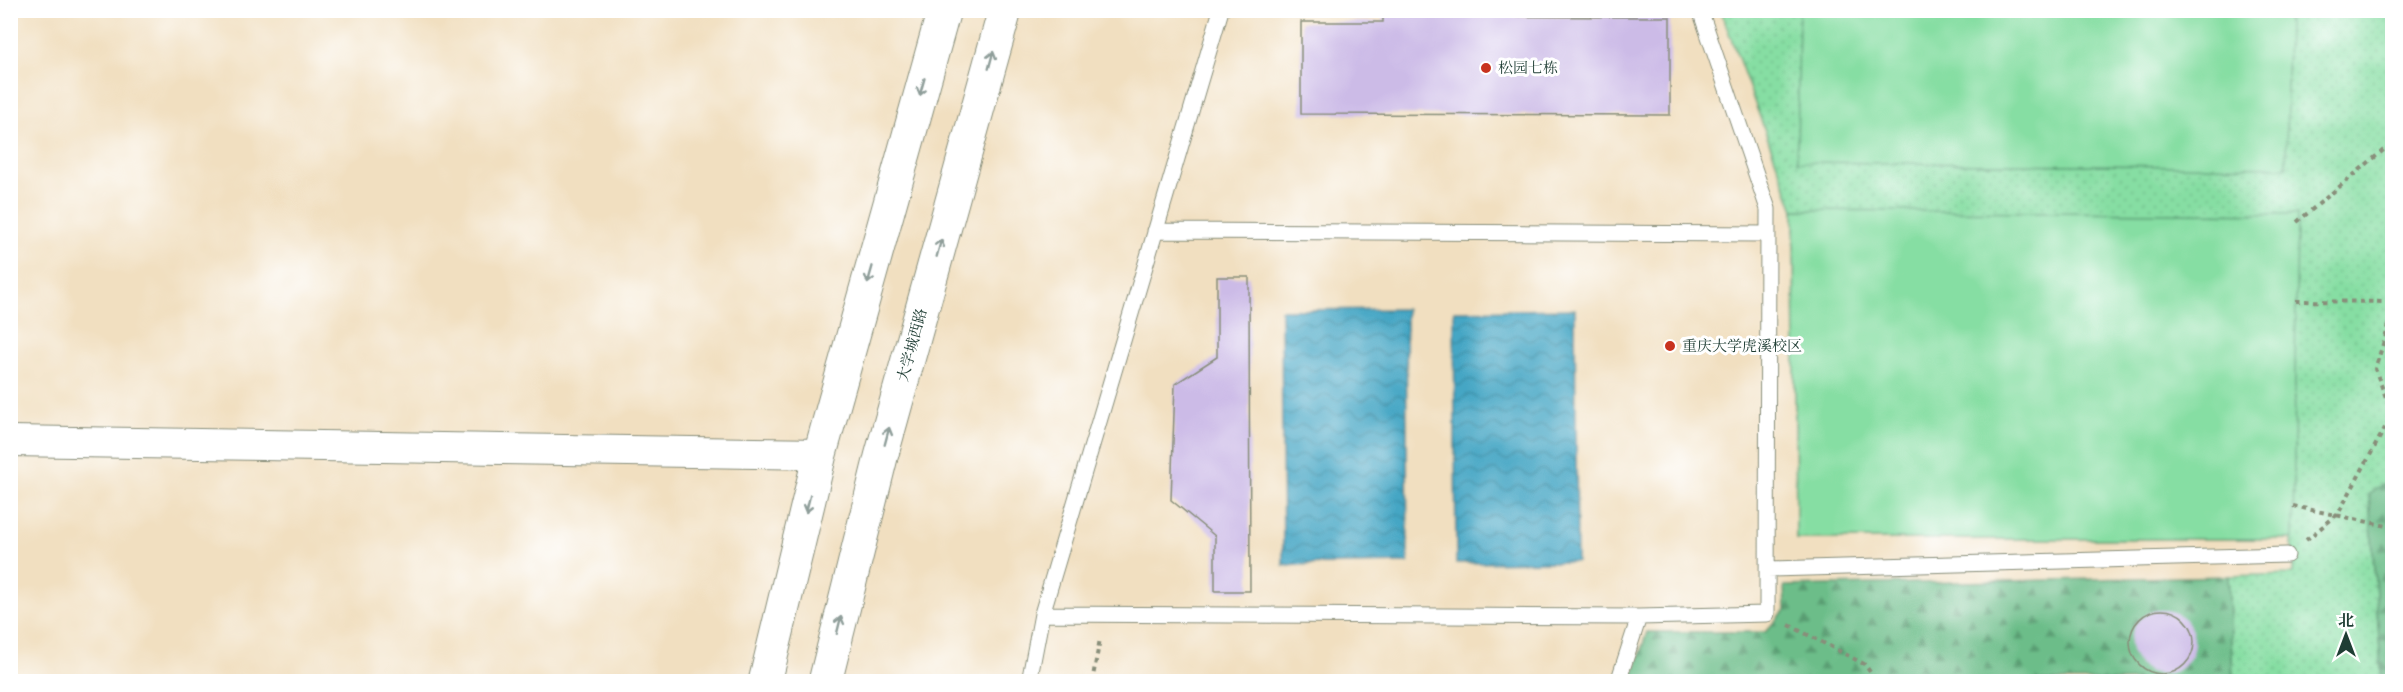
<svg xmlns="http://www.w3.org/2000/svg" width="2403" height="692" font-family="'Libre Caslon Text','Noto Serif SC',serif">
<defs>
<pattern id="grass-dots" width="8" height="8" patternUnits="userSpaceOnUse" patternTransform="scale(1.5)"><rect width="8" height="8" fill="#86dea3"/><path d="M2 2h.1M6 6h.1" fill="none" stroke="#73bf8d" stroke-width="1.8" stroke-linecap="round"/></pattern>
<pattern id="forest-firs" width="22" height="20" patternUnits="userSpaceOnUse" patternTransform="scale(1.5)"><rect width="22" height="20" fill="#6cbd89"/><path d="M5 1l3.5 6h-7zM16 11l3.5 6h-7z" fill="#589b71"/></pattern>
<pattern id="water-waves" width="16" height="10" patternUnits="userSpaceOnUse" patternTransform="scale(1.5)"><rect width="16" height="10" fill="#44a6c4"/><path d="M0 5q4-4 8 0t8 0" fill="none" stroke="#3888a0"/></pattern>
</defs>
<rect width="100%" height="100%" fill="#fff"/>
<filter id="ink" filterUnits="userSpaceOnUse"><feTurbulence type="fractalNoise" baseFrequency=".0167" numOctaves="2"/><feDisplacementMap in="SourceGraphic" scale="12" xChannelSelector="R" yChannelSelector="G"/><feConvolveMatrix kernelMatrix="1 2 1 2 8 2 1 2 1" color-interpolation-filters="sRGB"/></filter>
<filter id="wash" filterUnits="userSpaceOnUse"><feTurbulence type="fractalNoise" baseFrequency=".008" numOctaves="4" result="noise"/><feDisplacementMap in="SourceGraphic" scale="24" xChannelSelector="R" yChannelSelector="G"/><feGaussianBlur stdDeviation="1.35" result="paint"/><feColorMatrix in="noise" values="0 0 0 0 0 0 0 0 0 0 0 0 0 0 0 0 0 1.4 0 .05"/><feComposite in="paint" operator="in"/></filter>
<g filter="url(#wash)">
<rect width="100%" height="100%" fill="#f1dfc0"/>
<path fill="url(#grass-dots)" stroke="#528e6c" stroke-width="1.5" d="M1721 11H2392V477L2369 495 2382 681H2233L2228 576 2293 574 2292 539H1796L1794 210Z"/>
<path fill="url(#forest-firs)" stroke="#467d5e" stroke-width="1.5" d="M2392 477V681H2382L2369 494Z
M2228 576 2233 681H1631L1647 632H1765L1785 610 1784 586Z"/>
<path fill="#86dea3" stroke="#528e6c" stroke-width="1.5" d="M1799 11H2288L2286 167 1797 162Z
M1794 210 2297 214 2293 539H1796Z"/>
<path fill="url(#water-waves)" stroke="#32727c" stroke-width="1.5" d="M1406 309 1408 563 1283 565 1281 310Z
M1575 309 1577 562 1456 563 1454 311Z"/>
<g id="blocks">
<path fill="#ccbbe7" d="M1383 10H1425V16L1670 17V115L1301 114V22H1383Z
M1217 277H1249L1250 591H1215V536L1171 500 1175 384 1217 357Z
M2130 642a32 32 0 1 1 64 0a32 32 0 1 1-64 0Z"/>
</g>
</g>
<g filter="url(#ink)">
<use href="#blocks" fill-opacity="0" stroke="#888e7a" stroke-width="1.5"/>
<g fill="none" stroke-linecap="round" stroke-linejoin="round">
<defs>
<path id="lane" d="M1155 231 1768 234
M1767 569 2287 555
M1042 614 1639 617
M1029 682 1042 614 1221 10
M1618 682 1639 617 1767 614 1768 209 1700 10"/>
<path id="street" d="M10 441 820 454"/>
<path id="primary" d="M765 682 820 454 944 10
M825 682 881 457 1005 10"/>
</defs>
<use href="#lane" stroke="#888e7a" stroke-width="17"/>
<use href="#street" stroke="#888e7a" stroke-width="32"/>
<use href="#primary" stroke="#888e7a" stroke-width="35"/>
<path stroke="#888e7a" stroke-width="4" stroke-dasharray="4.5 4.5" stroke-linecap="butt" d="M2297 222 2386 148H2392
M2296 301 2392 302
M2392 316 2375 369 2392 413
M2293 506 2392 527
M2306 540 2338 514 2392 415
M1789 625 1864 664 1878 682
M1092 682 1100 639"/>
<use href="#lane" stroke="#fff" stroke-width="15"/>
<use href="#street" stroke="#fff" stroke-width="30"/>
<use href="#primary" stroke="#fff" stroke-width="33"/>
</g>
<defs><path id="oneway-shaft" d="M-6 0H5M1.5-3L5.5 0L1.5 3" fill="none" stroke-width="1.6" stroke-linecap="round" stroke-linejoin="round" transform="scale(1.5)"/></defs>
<g stroke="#8f9e9a">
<use href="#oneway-shaft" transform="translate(991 60) rotate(-75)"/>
<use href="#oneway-shaft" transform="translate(922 87) rotate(106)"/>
<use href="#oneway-shaft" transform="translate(939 248) rotate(-75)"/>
<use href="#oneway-shaft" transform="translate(870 275) rotate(106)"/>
<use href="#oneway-shaft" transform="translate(887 436) rotate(-75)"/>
<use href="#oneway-shaft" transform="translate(808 504) rotate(104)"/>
<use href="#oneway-shaft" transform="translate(839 625) rotate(-76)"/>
</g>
</g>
<g fill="#c8321e" stroke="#fff" stroke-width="2">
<circle cx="1486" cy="68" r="6"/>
<circle cx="1670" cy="346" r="6"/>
</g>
<g text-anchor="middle" stroke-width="6" stroke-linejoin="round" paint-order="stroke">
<g font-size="15" fill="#1f3d34" stroke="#fff" text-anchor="start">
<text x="1498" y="73">松园七栋</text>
<text x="1682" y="351">重庆大学虎溪校区</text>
</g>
<g font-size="15" fill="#1f3d34" stroke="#fff">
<text transform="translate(912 345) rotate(-75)" y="5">大学城西路</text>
</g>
</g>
<rect width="2403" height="692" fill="none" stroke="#fff" stroke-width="36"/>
<g transform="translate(2346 635)" stroke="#ffffff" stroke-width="4.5" paint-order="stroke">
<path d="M0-4.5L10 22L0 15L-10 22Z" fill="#1f3d34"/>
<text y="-9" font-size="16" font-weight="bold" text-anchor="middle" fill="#1f3d34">北</text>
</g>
</svg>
